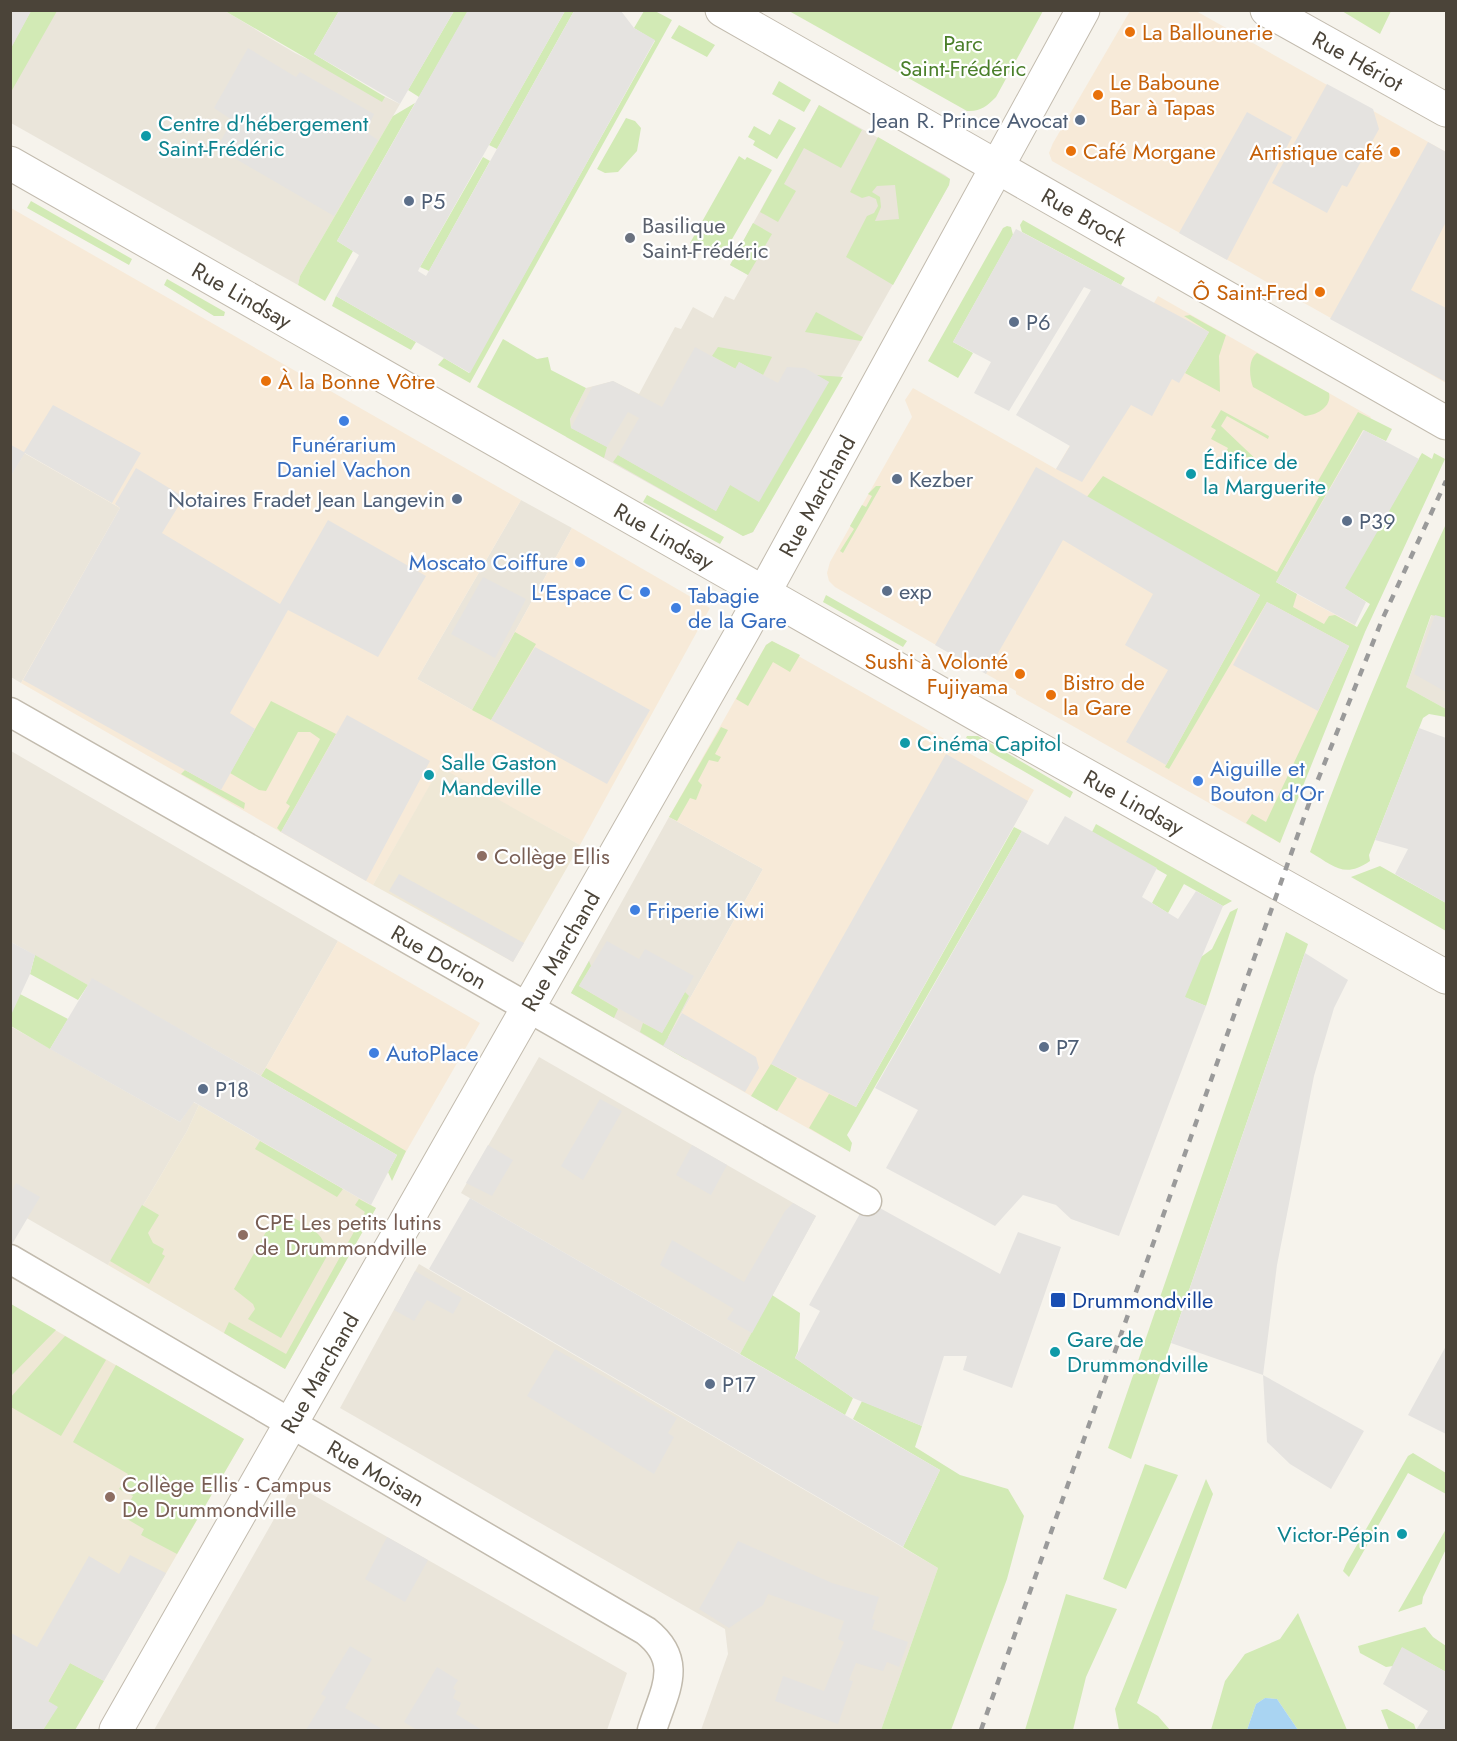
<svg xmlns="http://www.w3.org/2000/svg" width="1457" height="1741" font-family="Jost,sans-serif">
<rect width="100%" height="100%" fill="#f6f3ec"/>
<path fill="#eae5da" d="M11 10 225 11 295 53 400 104 300 276 298 285 11 123Z
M819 105 945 175 950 179 949 185 753 532 743 536 566 437 571 428 570 419 586 388 613 381 639 394 675 327 681 329 693 307 713 318 725 296 734 300 748 275 730 265Z
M24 453 120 508 21 683 11 677 10 476Z
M521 500 572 528 472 710 417 679Z
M1446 574V709L1406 687Z
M11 751 338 941 261 1076 92 979 88 985 11 942Z
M669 817 763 869 663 1046 571 993Z
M10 1026 180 1122 193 1102 199 1105 187 1131 108 1265 11 1209Z
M539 1057 816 1216 740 1354 461 1193Z
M419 1264 938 1568 881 1730H701L728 1654 725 1629 340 1408Z
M294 1484 627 1673 607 1730H154Z"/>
<path fill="#f7ead8" d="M1130 11H1196L1446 152V383L1052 161 1049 153 1053 143Z
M11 208 521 500 417 679 472 710 572 528 710 608 580 845 440 768 373 885 21 683 120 508 25 453 11 476Z
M1158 296 1371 417 1276 583 1355 625 1280 843 1016 694V691L835 587 829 581 827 573 830 562 912 417 905 400 913 388 1056 469Z
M772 641 1034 790 834 1143 663 1046 763 869 669 817 766 645Z
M338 941 480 1023 403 1157 261 1076Z"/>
<path fill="#efe8d6" d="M440 767 580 845 513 962 373 885Z
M199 1105 376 1208 285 1369 108 1265 187 1131Z
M10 1304 244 1439 75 1730H11Z"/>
<path fill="#d2eab5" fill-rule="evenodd" d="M31 11H57L11 92V48Z
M225 11H339L314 54 385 97 382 102Z
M454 11H468L419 97 408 90Z
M565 11H574L497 149 489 145Z
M644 11H655L672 20 470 383 438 365 444 358 469 373 655 41 634 28Z
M789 11H1043L996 97C987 106 980 112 967 111Z
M1342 11H1391L1380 34Z
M679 25 715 45 707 57 671 38Z
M779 81 811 100 804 112 772 94Z
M415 103 337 241 353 251 325 301 298 285 300 276 393 116Z
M819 105 862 130 841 168 804 148 784 184 796 191 778 222 760 212Z
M626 118 635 121 641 128 637 151 618 172 605 173 597 169Z
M779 119 796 128 777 159 753 145 755 141 748 137 754 126 770 135Z
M878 137 950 179 949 185 893 285 846 257 867 216 874 213 878 206 876 199 869 196 862 198 850 192ZM895 185 899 219 875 221 881 207 880 197 872 192 877 186Z
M739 156 745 160 747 157 772 170 720 260 690 243Z
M483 157 490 161 429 271 420 267Z
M31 201 132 259 129 265 27 208Z
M1023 220 1125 278 1121 285 1022 232 1020 225Z
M753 223 772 234 748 275 730 265Z
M1007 226 1011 227 1013 235 953 342 973 353 958 378 928 361 1003 228Z
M167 279 225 312 224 316H214L164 285Z
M336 296 416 342 411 350 332 306Z
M816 312 863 337 861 341 805 332Z
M1190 315 1226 335 1219 356 1220 392 1185 373 1209 332 1184 316Z
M503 339 537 359 548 357 551 370 586 388 570 419 571 428 607 447 604 458 477 387Z
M718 347 769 356 772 357 763 375 739 362 736 369 712 356Z
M1257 353 1329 393C1332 407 1317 415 1305 416L1253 387C1249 377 1248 359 1257 353Z
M816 375 843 377 753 532 743 536 613 462 618 455 716 511 730 485 829 382Z
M1221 410 1269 436 1268 439 1227 416 1221 426 1263 466 1241 454 1233 468 1221 462 1228 448 1211 439 1216 430 1211 427Z
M1358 412 1392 429 1386 441 1363 430 1276 582 1297 594 1293 607 1324 624 1329 616 1335 615 1357 627 1370 604 1344 588 1422 453 1432 459 1434 453 1445 459 1365 632 1280 843 1246 823 1252 814 1266 822 1349 646 1267 602 1169 769 1165 767 1260 595 1086 498 1103 476 1277 572 1319 497 1311 493Z
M876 486H881L843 553 840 551 854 529 850 526 862 505 866 507 872 496 868 494Z
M647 495 724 537 720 544 643 502Z
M1446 524V618L1431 615 1406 687 1446 709V717L1429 714 1423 718 1369 855 1370 861C1344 879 1334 866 1310 852 1350 741 1396 631 1446 524Z
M826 595 907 641 903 647 823 602Z
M515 632 536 644 491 720 472 710Z
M772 641 800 655 790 672 773 662 748 706 736 699 766 645Z
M271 701 336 734 281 832 277 828 290 806 286 803 320 739 310 732H298L266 791 259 790 230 773Z
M721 727 728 730 715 754 721 757 718 762 709 760 698 781 702 785 696 800 690 798 677 821 669 817Z
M967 736H978L1073 792 1070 798 966 738Z
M185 770 245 803 244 809 181 774Z
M1096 824 1232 901 1223 906 1184 884 1168 913 1152 903 1167 875 1092 832Z
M1014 827 1022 831 847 1135 852 1143 850 1152 809 1128 829 1094 856 1107Z
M1380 866 1446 903V931L1351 877Z
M1238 908 1206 1006 1184 997 1201 957 1212 949 1230 912Z
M1286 932 1308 944 1131 1459 1108 1448Z
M35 955 88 985 78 1000 30 974Z
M589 961 591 966 579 986 618 1009 614 1018 571 993Z
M685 992 689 996 668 1037 687 1060 640 1032 643 1023 662 1033Z
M20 994 68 1019 50 1049 11 1026 10 1015Z
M771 1064 797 1078 777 1111 751 1096Z
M266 1068 406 1151 392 1181 388 1172 397 1155 261 1076Z
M260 1141 343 1189 337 1197 255 1149Z
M359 1199 376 1208 285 1369 224 1333 229 1322 286 1354 365 1212 355 1205Z
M142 1205 159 1215 148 1233 153 1243 164 1249 162 1254 165 1256 149 1284 110 1261Z
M285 1213C305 1225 326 1231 327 1256L281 1338 248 1319 255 1309 253 1304 234 1289 272 1221 278 1224Z
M772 1295 800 1313 798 1351 795 1358 853 1398 845 1415 740 1354Z
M11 1304 56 1330 11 1376Z
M65 1336 106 1360 61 1436 11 1407 10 1398Z
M116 1365 244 1439 177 1554 141 1535 144 1529 122 1516 133 1496 119 1489 128 1474 73 1442Z
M862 1401 922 1426 915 1447 960 1475 1008 1489 1024 1516 1007 1579 951 1730H881L938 1568 903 1547 940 1470 853 1419Z
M1413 1453 1446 1473V1494L1408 1473 1349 1577 1343 1571 1346 1564 1408 1456Z
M1145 1464 1178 1475 1126 1589 1103 1579Z
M1206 1479 1213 1494 1137 1703 1158 1716 1170 1730H1119L1115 1709Z
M1446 1529V1549L1423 1597 1422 1604 1398 1612Z
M1066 1594 1117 1609 1086 1677 1073 1730H1025Z
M1298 1613 1347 1730H1298L1277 1699 1265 1698 1256 1704 1247 1730H1211L1225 1681 1245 1654 1280 1639Z
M1425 1627 1433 1637 1446 1646V1672L1402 1648 1393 1666 1386 1667 1360 1653 1358 1646Z
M70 1663 104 1681 75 1730H43L57 1707 48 1702Z
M1387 1709 1414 1724 1416 1730H1389L1381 1710Z"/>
<path fill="#e5e3e0" d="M11 10 31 11 11 48 10 11Z
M468 10 565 11 420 267 418 271 426 276 574 11H621L634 28 655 40 470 373 336 296 359 255 337 241Z
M339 11V10L454 11 400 104 314 54Z
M248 48 296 77 300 72 374 114 366 132 378 140 334 216 217 148 232 120 214 108Z
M1327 84 1373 109 1379 129 1347 187 1342 185 1327 213 1272 183Z
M1247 112 1292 137 1227 260 1179 233Z
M1428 142 1446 152V222L1411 290 1446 308V382L1330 319Z
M1016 229 1209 332 1179 383 1172 379 1152 416 1131 405 1082 482 1056 469 1070 446 1016 415 1091 290 1084 287 1009 411 974 393 991 362 953 342Z
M695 347 735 369 739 362 778 383 787 367 805 368 829 382 759 502 730 485 716 511 618 455 639 418 628 412 607 447 571 428 592 387 613 381 662 407Z
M53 405 141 453 112 503 25 453 11 476V445L24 452Z
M1364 430 1419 459 1345 588 1366 602 1355 625 1276 582Z
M1036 467 1260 595 1166 765 1126 742 1168 670 1125 645 1153 594 1063 540 986 674 935 645Z
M136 468 184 497 162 533 280 604 328 520 426 576 378 657 288 610 230 713 255 729 221 790 23 680 120 508 115 504Z
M483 577 526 599 495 658 451 634Z
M1267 602 1349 646 1318 711 1233 665Z
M1435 615 1446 618V692L1414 674Z
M535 647 650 710 607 784 491 720Z
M347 715 430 761 366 881 281 832Z
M1419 728 1446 738V903L1395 874 1408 849 1375 840Z
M946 754 1028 801 856 1107 771 1064Z
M1065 816 1157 868 1142 897 1178 919 1196 891 1223 906 1185 997 1206 1006 1119 1236 1071 1219 1056 1205 1023 1195 995 1226 886 1168 918 1110 875 1088 1022 831 1048 845Z
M399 874 524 943 513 962 389 891Z
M607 941 639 959 645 949 694 976 662 1033 579 986Z
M11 942 35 955 30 974 11 1015Z
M1305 953 1348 980 1334 1008 1314 1076 1277 1265 1263 1375 1364 1431 1331 1489 1290 1464 1267 1442 1263 1375 1171 1343Z
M92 978 397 1155 371 1205 194 1102 180 1122 50 1049Z
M682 1013 756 1057 759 1068 745 1092 663 1046Z
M600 1099 622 1111 583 1180 561 1166Z
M488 1145 513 1160 492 1196 466 1183Z
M692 1145 727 1165 711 1195 676 1175Z
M16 1183 40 1197 11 1246V1193Z
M470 1198 940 1470 903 1547 429 1269Z
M867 1201 1000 1274 1018 1232 1061 1247 1012 1388 963 1370 967 1356H944L922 1426 853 1398 795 1358 820 1311 809 1305Z
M793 1203 816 1216 752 1333 727 1319 734 1309 660 1265 672 1240 744 1282 785 1211Z
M415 1271 462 1298 453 1314 427 1300 414 1321 394 1310Z
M1446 1346V1434L1408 1415Z
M555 1349 677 1418 668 1433 674 1437 654 1474 527 1396Z
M387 1537 428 1560 405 1602 365 1579Z
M738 1541 832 1583 879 1597 872 1619 875 1620 872 1629 908 1642 899 1667 887 1662 883 1671 856 1663 849 1680 853 1681 838 1724 775 1701 783 1676 824 1691 844 1642 838 1639 844 1621 768 1594 763 1605 729 1628 699 1609Z
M130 1555 166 1573 104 1681 70 1663 48 1701 58 1707 43 1730 11 1729V1633L37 1647 89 1556 119 1574Z
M350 1646 372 1659 345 1708 384 1730H306L326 1697 321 1694Z
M1402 1647 1446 1672V1730H1416L1428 1711 1383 1684Z
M437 1667 458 1680 453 1688 456 1691 453 1698 461 1703 456 1714 482 1730H417L404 1722Z"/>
<path fill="#a9d4f2" d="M1265 1698 1277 1699 1298 1730H1247L1256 1704Z"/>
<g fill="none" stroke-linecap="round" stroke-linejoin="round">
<defs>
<g id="minor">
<path id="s1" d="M10 712 867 1201"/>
<path id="s2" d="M10 1259 646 1631C685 1662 664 1691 652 1730"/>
</g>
<g id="tertiary">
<path id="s3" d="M722 10 1446 423"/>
<path id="s4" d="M1267 10 1446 110"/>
<path id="s5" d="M10 163 978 715 1446 977"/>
<path id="s6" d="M116 1730 744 629 1083 10"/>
</g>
</defs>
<use href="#minor" stroke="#c2bbae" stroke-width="31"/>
<use href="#tertiary" stroke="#c2bbae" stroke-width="35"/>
<use href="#minor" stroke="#fff" stroke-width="28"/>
<use href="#tertiary" stroke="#fff" stroke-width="33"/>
<path stroke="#9a9a9a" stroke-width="4.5" stroke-dasharray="8 8" stroke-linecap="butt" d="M981 1730 1313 792 1382 620 1446 481"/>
</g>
<g fill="#e8710a" stroke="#fff" stroke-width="2">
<circle cx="1130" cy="32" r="6"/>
<circle cx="1098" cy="95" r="6"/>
<circle cx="1071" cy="151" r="6"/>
<circle cx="1395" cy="152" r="6"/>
<circle cx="1320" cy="292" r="6"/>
<circle cx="266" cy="381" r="6"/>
<circle cx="1020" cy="674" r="6"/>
<circle cx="1051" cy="695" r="6"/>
</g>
<g fill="#5c6f8a" stroke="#fff" stroke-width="2">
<circle cx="1080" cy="120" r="6"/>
<circle cx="409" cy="201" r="6"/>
<circle cx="1014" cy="322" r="6"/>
<circle cx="897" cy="479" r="6"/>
<circle cx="457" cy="499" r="6"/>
<circle cx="1347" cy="521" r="6"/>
<circle cx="887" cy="591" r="6"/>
<circle cx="1044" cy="1047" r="6"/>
<circle cx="203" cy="1089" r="6"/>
<circle cx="710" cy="1384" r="6"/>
</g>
<g fill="#0f9aa8" stroke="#fff" stroke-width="2">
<circle cx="146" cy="136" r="6"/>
<circle cx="1191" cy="474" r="6"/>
<circle cx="905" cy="743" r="6"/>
<circle cx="429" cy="775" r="6"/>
<circle cx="1055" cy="1352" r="6"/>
<circle cx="1402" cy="1534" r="6"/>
</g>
<circle fill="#6b7280" stroke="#fff" stroke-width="2" cx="630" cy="238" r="6"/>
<g fill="#3f7fe0" stroke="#fff" stroke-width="2">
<circle cx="344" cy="421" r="6"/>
<circle cx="580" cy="562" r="6"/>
<circle cx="645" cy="592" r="6"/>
<circle cx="676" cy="608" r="6"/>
<circle cx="1198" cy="781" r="6"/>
<circle cx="635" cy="910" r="6"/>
<circle cx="374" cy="1053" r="6"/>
</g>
<g fill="#8d6e63" stroke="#fff" stroke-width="2">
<circle cx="482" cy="856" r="6"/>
<circle cx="243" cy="1235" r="6"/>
<circle cx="110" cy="1497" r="6"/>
</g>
<rect fill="#1a4fb4" stroke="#fff" stroke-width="2" x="1050" y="1292" width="16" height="16" rx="3"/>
<g text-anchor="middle" stroke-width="4.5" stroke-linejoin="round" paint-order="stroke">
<g font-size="22" fill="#c56008" stroke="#fff" text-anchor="start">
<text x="1142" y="40">La Ballounerie</text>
<text x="1110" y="90">Le Baboune<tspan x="1110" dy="25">Bar à Tapas</tspan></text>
<text x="1083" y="159">Café Morgane</text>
<text x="1383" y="160" text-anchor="end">Artistique café</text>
<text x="1308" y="300" text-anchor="end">Ô Saint-Fred</text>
<text x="278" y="389">À la Bonne Vôtre</text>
<text x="1008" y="669" text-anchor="end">Sushi à Volonté<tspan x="1008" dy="25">Fujiyama</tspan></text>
<text x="1063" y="690">Bistro de<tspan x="1063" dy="25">la Gare</tspan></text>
</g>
<g font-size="22" fill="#4a7f2a" stroke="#fff">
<text x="963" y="51">Parc<tspan x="963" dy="25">Saint-Frédéric</tspan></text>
</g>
<g font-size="22" fill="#4b4439" stroke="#fff">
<text dy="8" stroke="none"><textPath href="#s4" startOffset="104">Rue Hériot</textPath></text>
<text dy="8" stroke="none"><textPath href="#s3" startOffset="417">Rue Brock</textPath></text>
<text dy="8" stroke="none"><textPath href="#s5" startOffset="267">Rue Lindsay</textPath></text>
<text dy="8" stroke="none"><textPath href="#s6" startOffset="1419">Rue Marchand</textPath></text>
<text dy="8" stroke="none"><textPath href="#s5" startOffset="753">Rue Lindsay</textPath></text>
<text dy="8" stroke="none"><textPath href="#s5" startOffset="1293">Rue Lindsay</textPath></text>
<text dy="8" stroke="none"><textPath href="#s6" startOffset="897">Rue Marchand</textPath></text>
<text dy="8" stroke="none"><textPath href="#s1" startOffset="494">Rue Dorion</textPath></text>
<text dy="8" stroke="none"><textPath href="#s6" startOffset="411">Rue Marchand</textPath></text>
<text dy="8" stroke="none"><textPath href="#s2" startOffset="424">Rue Moisan</textPath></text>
</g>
<g font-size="22" fill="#4e5e75" stroke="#fff" text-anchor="start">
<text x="1068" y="128" text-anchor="end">Jean R. Prince Avocat</text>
<text x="421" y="209">P5</text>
<text x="1026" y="330">P6</text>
<text x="909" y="487">Kezber</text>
<text x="445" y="507" text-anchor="end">Notaires Fradet Jean Langevin</text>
<text x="1359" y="529">P39</text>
<text x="899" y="599">exp</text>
<text x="1056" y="1055">P7</text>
<text x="215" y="1097">P18</text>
<text x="722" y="1392">P17</text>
</g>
<g font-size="22" fill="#0d838f" stroke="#fff" text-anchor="start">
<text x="158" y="131">Centre d'hébergement<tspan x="158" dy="25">Saint-Frédéric</tspan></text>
<text x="1203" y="469">Édifice de<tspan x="1203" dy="25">la Marguerite</tspan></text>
<text x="917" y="751">Cinéma Capitol</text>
<text x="441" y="770">Salle Gaston<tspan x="441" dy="25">Mandeville</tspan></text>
<text x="1067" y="1347">Gare de<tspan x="1067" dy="25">Drummondville</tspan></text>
<text x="1390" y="1542" text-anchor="end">Victor-Pépin</text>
</g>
<g font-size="22" fill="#5b616d" stroke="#fff" text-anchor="start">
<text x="642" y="233">Basilique<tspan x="642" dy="25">Saint-Frédéric</tspan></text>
</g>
<g font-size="22" fill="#366cbe" stroke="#fff" text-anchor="start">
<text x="344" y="452" text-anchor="middle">Funérarium<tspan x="344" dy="25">Daniel Vachon</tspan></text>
<text x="568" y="570" text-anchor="end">Moscato Coiffure</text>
<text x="633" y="600" text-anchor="end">L'Espace C</text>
<text x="688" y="603">Tabagie<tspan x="688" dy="25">de la Gare</tspan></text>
<text x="1210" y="776">Aiguille et<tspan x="1210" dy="25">Bouton d'Or</tspan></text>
<text x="647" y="918">Friperie Kiwi</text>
<text x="386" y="1061">AutoPlace</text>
</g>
<g font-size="22" fill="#785e54" stroke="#fff" text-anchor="start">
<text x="494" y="864">Collège Ellis</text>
<text x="255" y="1230">CPE Les petits lutins<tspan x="255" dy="25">de Drummondville</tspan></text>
<text x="122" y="1492">Collège Ellis - Campus<tspan x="122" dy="25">De Drummondville</tspan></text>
</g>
<g font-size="22" fill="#164399" stroke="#fff" text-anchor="start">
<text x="1072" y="1308">Drummondville</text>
</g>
</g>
<rect width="1457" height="1741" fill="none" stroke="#4b4439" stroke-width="24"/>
</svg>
